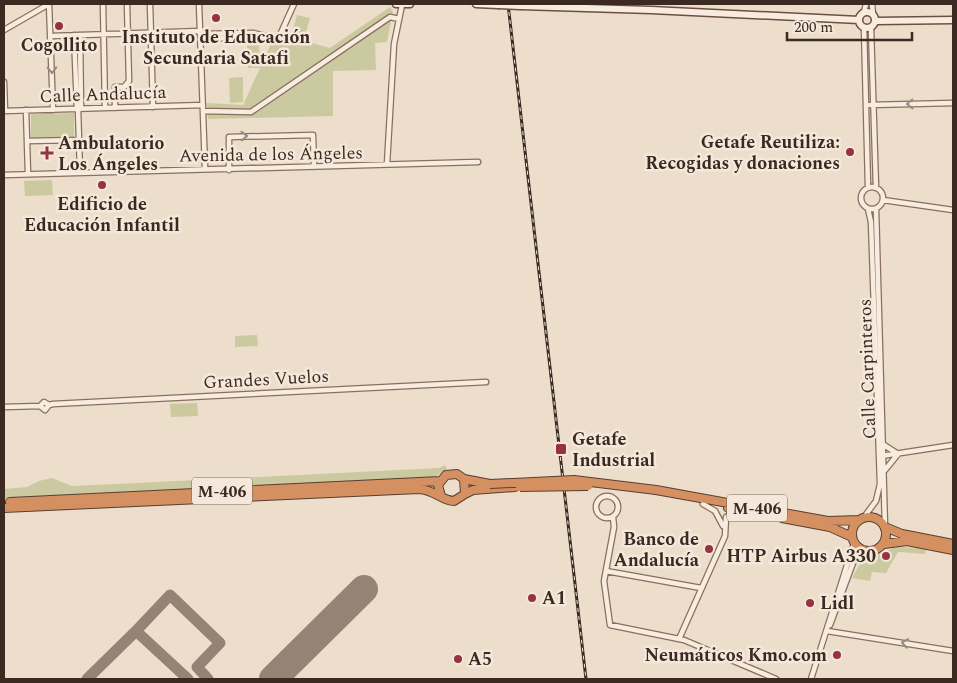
<svg xmlns="http://www.w3.org/2000/svg" width="957" height="683" font-family="Spectral,serif">
<rect width="100%" height="100%" fill="#edddcb"/>
<path fill="#cbc99f" d="M390 7 393 12 387 42 375 43 376 70 333 71V116L208 119 207 103 243 105 260 68H248L247 45H259L260 68 272 42H280L283 35 330 48Z
M297 15 310 18 304 40 291 36Z
M243 77V102L230 103 229 78Z
M74 113V138L31 139V114Z
M52 180 53 195 25 196 24 181Z
M257 335 258 346 235 347V336Z
M197 403 198 416 171 417 170 404Z
M445 465 447 470 431 479 4 499V489L27 487 39 481 52 478 72 486 117 484 439 468Z
M895 547 926 548 925 554 898 552 886 573 872 572 870 581 852 578 863 558 877 555Z"/>
<g fill="none" stroke-linecap="round" stroke-linejoin="round">
<path stroke="#948476" stroke-width="11" d="M87 679 136 631
M188 679 136 631 170 595 220 643 197 667 208 679"/>
<path stroke="#948476" stroke-width="28" d="M273 679 364 589"/>
<defs>
<path id="street" d="M49 4 53 110
M103 4 105 108
M150 4 153 107
M199 4 205 168
M872 4 873 14
M864 12 866 4
M864 28 868 187
M871 28 876 188
M4 30 49 4
M200 34 253 33 276 38 280 35 294 4
M74 35 77 109
M80 35 81 109
M52 36 200 31
M200 39 266 37
M4 82 5 111
M870 105 953 103
M115 108V87H124L129 81 127 4
M78 109 80 172
M26 110 28 174
M4 111 203 105
M203 111 251 112 390 17 399 19
M27 141 79 140
M387 164 394 44 402 5
M229 170V137L313 135 314 167
M4 175 478 162
M861 198a11 11 0 1 1 22 0a11 11 0 1 1-22 0Z
M883 200 953 210
M876 209 885 527
M49 405 44 402 40 406 45 410 49 405 53 404 486 382
M4 407 40 406
M884 445 898 454 885 470
M881 456 953 445
M596 507a11 11 0 1 1 22 0a11 11 0 1 1-22 0Z
M703 504 715 511 723 526
M613 517 614 527 604 581 610 625 684 640 776 679
M864 517 876 501 880 484 871 222 868 209
M606 571 701 588
M830 625 853 563 857 557 870 552
M827 631 953 651
M679 639 725 536 726 517 738 512
M811 679 854 543"/>
<path id="secondary" d="M396 4H410
M476 4 498 5
M521 6 651 10 859 20
M859 20a8 8 0 1 1 16 0a8 8 0 1 1-16 0Z
M876 21 953 20"/>
<path id="highway" d="M464 479 490 484
M656 490 828 521 859 520
M465 494 473 490 515 487
M10 502 440 481
M4 508 419 489C435 490 442 501 454 501L465 494 464 479 457 474 446 475 438 485 441 496
M728 508 766 515
M852 534a17 17 0 1 1 34 0a17 17 0 1 1-34 0Z
M782 518 830 527 852 537
M885 527 902 534 953 544
M884 544 907 541 953 550"/>
</defs>
<use href="#street" stroke="#896f60" stroke-width="7"/>
<use href="#secondary" stroke="#6b5043" stroke-width="9"/>
<use href="#highway" stroke="#573e33" stroke-width="10"/>
<use href="#street" stroke="#f8ecde" stroke-width="4.5"/>
<use href="#secondary" stroke="#f8ecde" stroke-width="6"/>
<use href="#highway" stroke="#d59062" stroke-width="8"/>
<defs>
<path id="rail" d="M508 4 586 679"/>
</defs>
<use href="#rail" stroke="#3a2a22" stroke-width="3"/>
<use href="#rail" stroke="#f5e8da" stroke-width="1" stroke-dasharray="4" stroke-linecap="butt"/>
<defs>
<path id="secondary-bridge" d="M498 5 521 6"/>
<path id="highway-bridge" d="M490 484 574 480 656 490
M520 487 588 486"/>
</defs>
<use href="#secondary-bridge" stroke="#6b5043" stroke-width="9" stroke-linecap="butt"/>
<use href="#highway-bridge" stroke="#573e33" stroke-width="10" stroke-linecap="butt"/>
<use href="#secondary-bridge" stroke="#f8ecde" stroke-width="6"/>
<use href="#highway-bridge" stroke="#d59062" stroke-width="8"/>
</g>
<defs><path id="oneway-chevron" d="M-2-3.5L2.5 0L-2 3.5" fill="none" stroke-width="1.6" stroke-linecap="round" stroke-linejoin="round" transform="scale(1.25)"/></defs>
<g stroke="#998b80">
<use href="#oneway-chevron" transform="translate(52 70) rotate(89)"/>
<use href="#oneway-chevron" transform="translate(910 104) rotate(179)"/>
<use href="#oneway-chevron" transform="translate(244 136) rotate(-2)"/>
<use href="#oneway-chevron" transform="translate(905 643) rotate(-170)"/>
</g>
<g fill="#953344" stroke="#f5e8da" stroke-width="2">
<circle cx="216" cy="18" r="5"/>
<circle cx="59" cy="26" r="5"/>
<circle cx="850" cy="152" r="5"/>
<path d="M44.5 145.5h5v5h5v5h-5v5h-5v-5h-5v-5h5z"/>
<circle cx="102" cy="185" r="5"/>
<rect x="555" y="443" width="12" height="12" rx="2.5"/>
<circle cx="709" cy="549" r="5"/>
<circle cx="886" cy="556" r="5"/>
<circle cx="532" cy="598" r="5"/>
<circle cx="810" cy="603" r="5"/>
<circle cx="837" cy="655" r="5"/>
<circle cx="458" cy="659" r="5"/>
</g>
<g text-anchor="middle" stroke-width="5" stroke-linejoin="round" paint-order="stroke">
<g fill="#f5e8da" stroke="#726359" stroke-width="1">
<rect x="192" y="477.5" width="60" height="27" rx="4"/>
<rect x="727" y="494.5" width="60" height="27" rx="4"/>
</g>
<g font-size="16" font-weight="bold" fill="#3a2a22">
<text x="222" y="497">M-406</text>
<text x="757" y="514">M-406</text>
</g>
<g font-size="18" font-weight="bold" fill="#3a2a22" stroke="#f5e8da" text-anchor="start">
<text x="216" y="43" text-anchor="middle">Instituto de Educación<tspan x="216" dy="21">Secundaria Satafi</tspan></text>
<text x="59" y="51" text-anchor="middle">Cogollito</text>
<text x="840" y="148" text-anchor="end">Getafe Reutiliza:<tspan x="840" dy="21">Recogidas y donaciones</tspan></text>
<text x="58" y="149">Ambulatorio<tspan x="58" dy="21">Los Ángeles</tspan></text>
<text x="102" y="210" text-anchor="middle">Edificio de<tspan x="102" dy="21">Educación Infantil</tspan></text>
<text x="572" y="445">Getafe<tspan x="572" dy="21">Industrial</tspan></text>
<text x="699" y="545" text-anchor="end">Banco de<tspan x="699" dy="21">Andalucía</tspan></text>
<text x="876" y="562" text-anchor="end">HTP Airbus A330</text>
<text x="542" y="604">A1</text>
<text x="820" y="609">Lidl</text>
<text x="827" y="661" text-anchor="end">Neumáticos Kmo.com</text>
<text x="468" y="665">A5</text>
</g>
<g font-size="18" fill="#3a2a22" stroke="#f5e8da">
<text transform="translate(103 94) rotate(-2)" y="6">Calle Andalucía</text>
<text transform="translate(271 154) rotate(-1)" y="6">Avenida de los Ángeles</text>
<text transform="translate(867 369) rotate(-92)" y="6">Calle Carpinteros</text>
<text transform="translate(266 379) rotate(-3)" y="6">Grandes Vuelos</text>
</g>
</g>
<rect width="957" height="683" fill="none" stroke="#3a2a22" stroke-width="10"/>
<path d="M787 32v8h125v-8" fill="none" stroke="#3a2a22" stroke-width="2.5"/>
<text x="794" y="32" font-size="15" fill="#3a2a22" stroke="#f5e8da" stroke-width="4" paint-order="stroke">200 m</text>
</svg>
